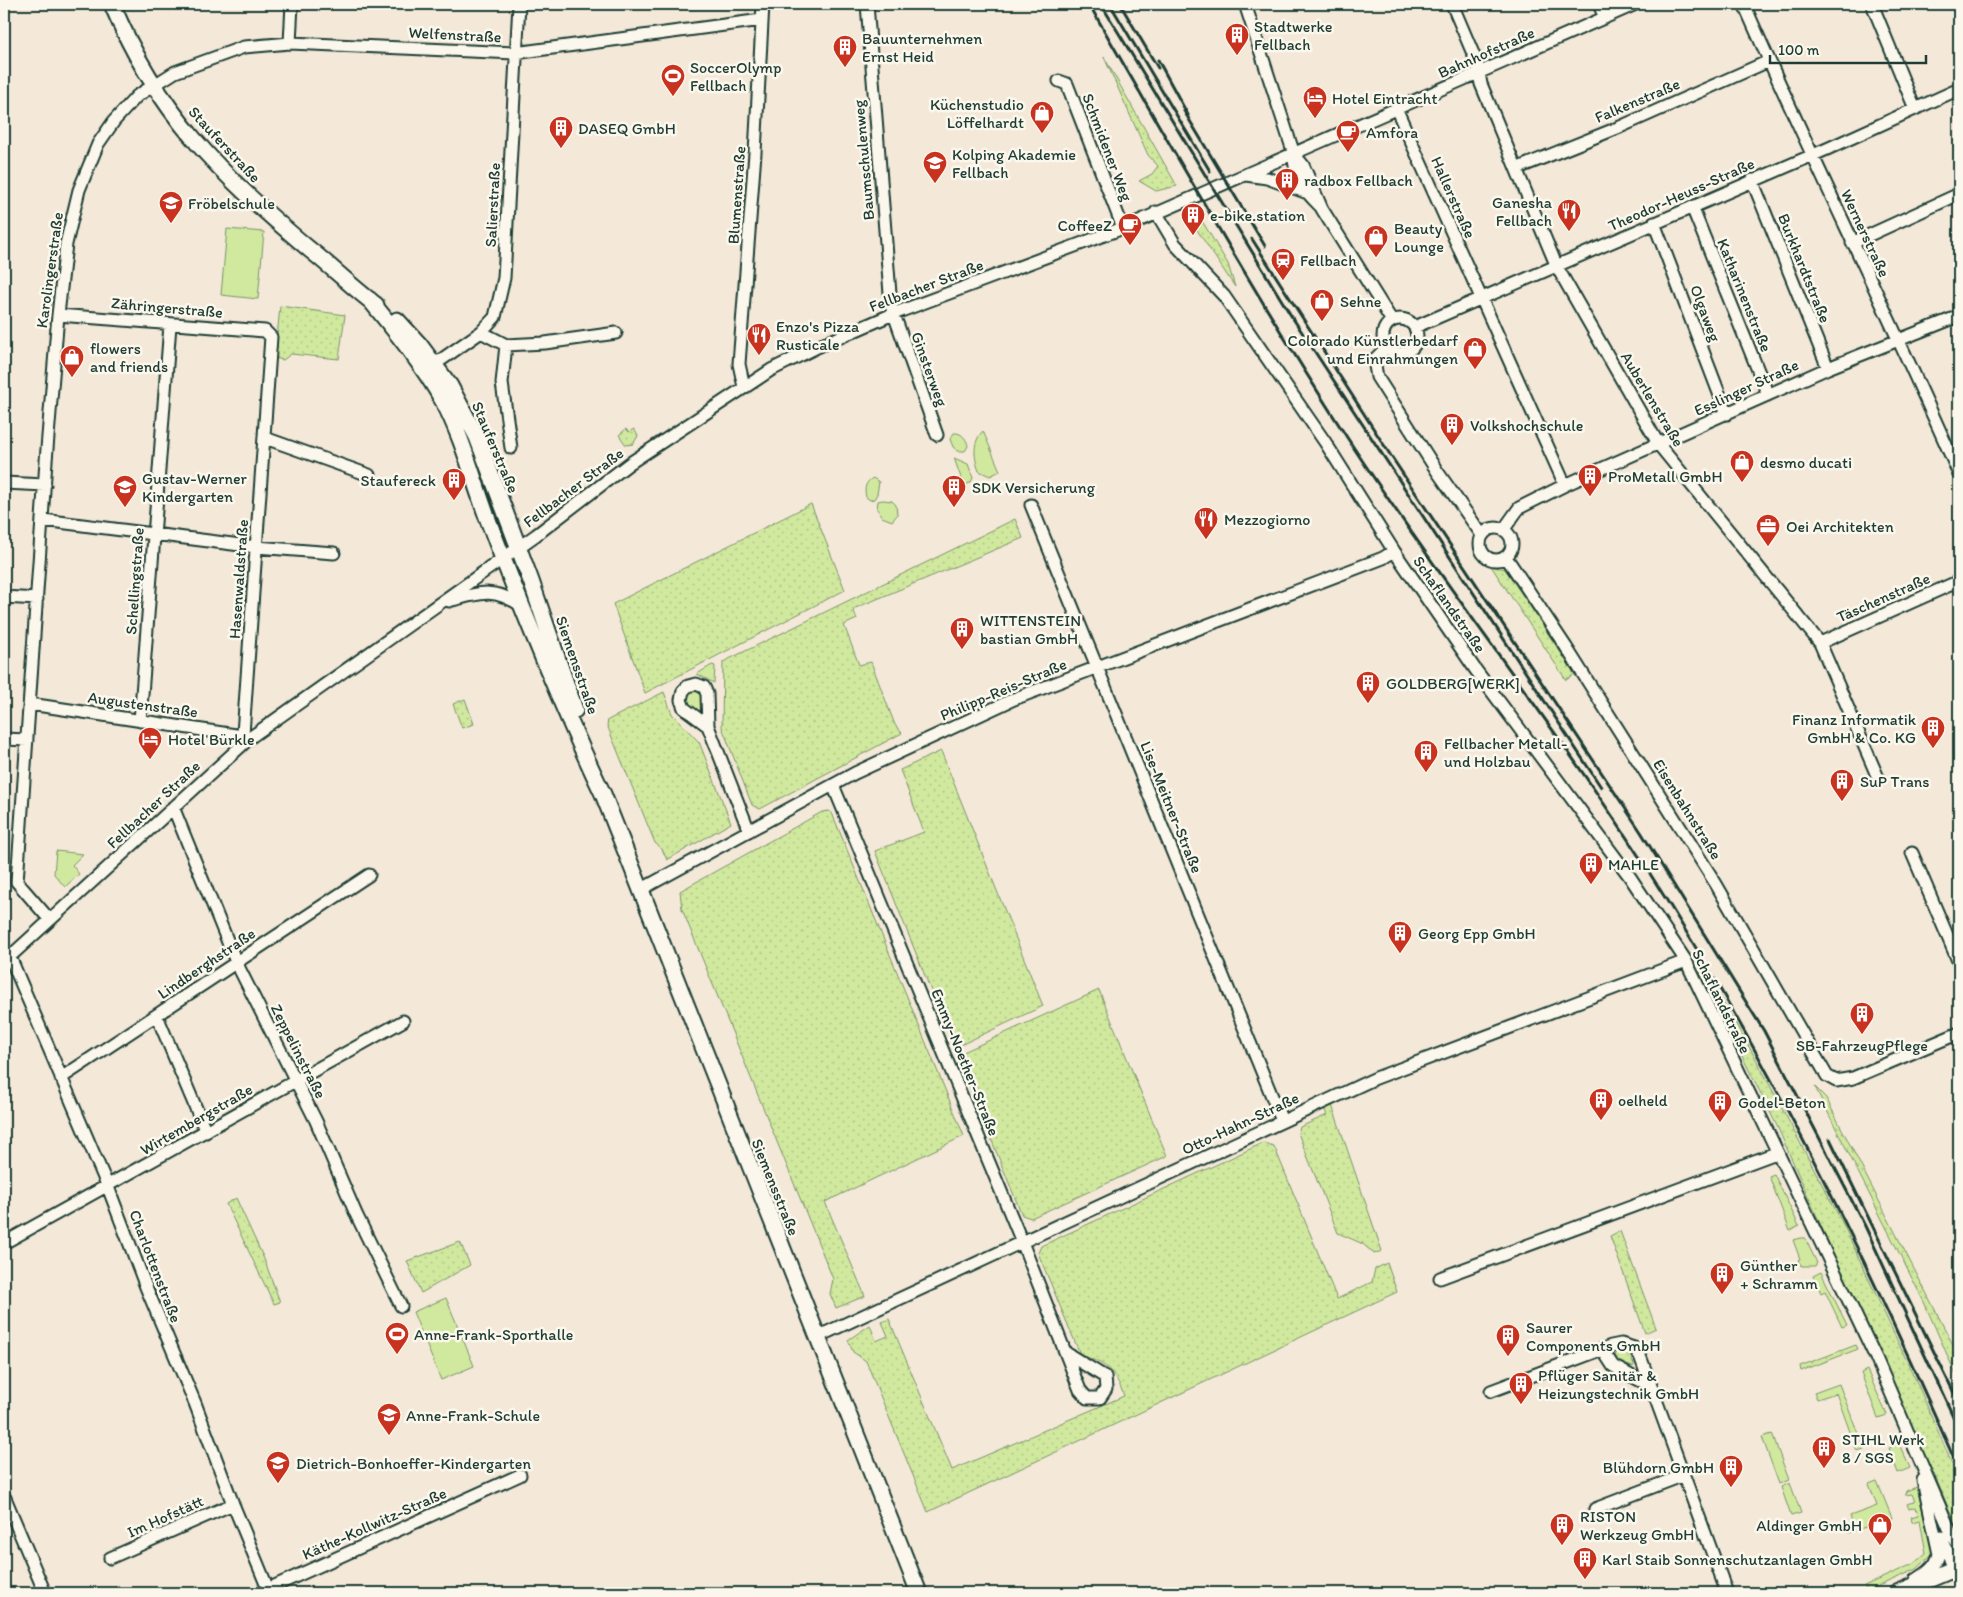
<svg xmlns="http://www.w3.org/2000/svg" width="1963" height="1597" font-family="Itim,sans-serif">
<defs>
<pattern id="grass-dots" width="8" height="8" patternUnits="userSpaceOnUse" patternTransform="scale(1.25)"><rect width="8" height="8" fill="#d1e99e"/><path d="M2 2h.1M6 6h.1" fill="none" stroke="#b3c989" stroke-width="1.8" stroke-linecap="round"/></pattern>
</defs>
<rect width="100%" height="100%" fill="#f4e8d8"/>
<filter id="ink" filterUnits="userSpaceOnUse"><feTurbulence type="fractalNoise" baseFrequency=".02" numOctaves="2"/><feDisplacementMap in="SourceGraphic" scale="10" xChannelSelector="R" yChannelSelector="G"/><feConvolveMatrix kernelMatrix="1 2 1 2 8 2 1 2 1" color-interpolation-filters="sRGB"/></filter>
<g filter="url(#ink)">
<path fill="url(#grass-dots)" stroke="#789369" d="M1104 57 1177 186 1156 191 1139 181 1152 174 1158 166 1148 155Z
M1196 211 1228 264 1235 287 1187 215Z
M280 306 345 315 339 359 291 354 283 360 275 358Z
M626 429 629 432 634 429 638 436 633 444 626 445 619 435Z
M811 504 845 590 645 693 613 604Z
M1015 519 1023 538 853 609 857 619 844 625 859 665 871 662 895 725 902 733 760 809 752 805 722 727 723 662Z
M1491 566 1505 569 1575 674 1566 680Z
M664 692 672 714 699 742 731 823 667 860 662 849 655 843 607 725 608 720Z
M465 699 474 724 462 728 453 704Z
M941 751 1043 1006 954 1048 875 851 924 832 900 770Z
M829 811 832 813 964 1136 825 1202 865 1296 836 1308 830 1294 833 1279 682 909 680 891 822 812Z
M1701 964 1756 1059 1843 1224 1918 1385 1959 1480V1533L1932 1469 1929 1470 1777 1126 1700 972Z
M1099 990 1167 1156 1031 1218 1022 1215 957 1055Z
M1815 1087 1826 1098 1949 1337 1959 1358V1382L1924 1302Z
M1331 1102 1382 1251 1374 1254 1363 1244 1338 1233 1298 1133 1300 1127 1327 1115 1323 1106Z
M1263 1143 1274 1146 1337 1299 1372 1282 1375 1269 1387 1263 1397 1292 928 1512 866 1361 853 1352 848 1340 870 1325 876 1341 888 1336 882 1322 889 1319 952 1470 1124 1396C1114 1368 1106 1365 1080 1354L1038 1253 1041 1246Z
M236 1198 264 1259 280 1302 274 1304 226 1204Z
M1620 1231 1656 1328 1645 1333 1610 1236Z
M460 1242 470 1265 421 1293 407 1261Z
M1856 1345 1858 1349 1801 1371 1800 1366Z
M1621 1349 1629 1351 1634 1365 1633 1367 1618 1362 1615 1355Z"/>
<path fill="#d1e99e" stroke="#789369" d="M227 229 264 232 258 299 221 295Z
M983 431 1000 471 990 476 979 471C974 458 972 442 983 431Z
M954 433C961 432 967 439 968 446L965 451H958L953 447 950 439Z
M954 458 968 464 973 478 971 482 964 486Z
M873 478 879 482 877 494 874 499 870 500 866 497C864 489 865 482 873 478Z
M883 500 892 501 896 505 897 515 892 521 882 517 877 509 878 501Z
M712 665 715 666 714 683 697 674Z
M692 691 702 693 703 709 696 711 687 701V696Z
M56 851 83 854 72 865 79 874 65 887 54 874Z
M1774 1174 1799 1226 1790 1231 1769 1176Z
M1800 1238H1805L1817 1263 1815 1266H1802L1798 1260 1800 1259 1793 1240Z
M1821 1272 1847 1325 1842 1327 1825 1291 1821 1293 1813 1276Z
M446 1298 474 1366 441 1380 413 1312Z
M1867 1370 1887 1415 1878 1418 1861 1373Z
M1839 1384 1864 1449 1857 1451 1836 1393 1817 1399 1814 1393Z
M1772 1434 1789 1480 1779 1484 1762 1437Z
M1899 1444 1910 1468 1898 1473 1889 1448Z
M1877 1481 1892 1518 1848 1533 1847 1531 1855 1529 1850 1516 1877 1506 1869 1484Z
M1790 1483 1801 1513 1791 1516 1781 1487Z
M1917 1487 1933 1553 1917 1569 1867 1591 1864 1586 1913 1564 1926 1553 1920 1520 1912 1522 1911 1517 1918 1515 1916 1507 1909 1509 1907 1504 1915 1502 1912 1494 1905 1495 1906 1491Z"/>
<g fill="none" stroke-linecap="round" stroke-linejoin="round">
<defs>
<path id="minor" d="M867 4 891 306 937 435
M1245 4 1294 154 1303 165 1322 209 1392 321
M1452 4 1477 63 1481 84 1557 267 1659 445 1820 643 1879 780
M1599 4 1605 18
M1744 4C1813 162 1890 316 1959 474
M1872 4 1915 109
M290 43 292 4
M1059 81 1067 84 1123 228
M1396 108 1565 485
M1294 154C1294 179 1303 189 1320 206
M1518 168 1620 127 1769 61
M1246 175 1267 178 1305 192
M1752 180 1828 368
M1692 207 1768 395
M1156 212 1175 244 1224 296 1325 442 1394 551 1475 669 1630 877 1686 961 1876 1358 1951 1533 1959 1546
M1654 223 1727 414
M1852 243 1959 194
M58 315 265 331 271 337 243 734
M1383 336a17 17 0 1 1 34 0a17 17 0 1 1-34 0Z
M1415 327 1827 149 1959 89
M481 332 506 345 545 343 616 333
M506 345 502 383 511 448
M1387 347 1374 360 1377 377 1437 471 1482 535
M428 369 481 332 495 317 504 278 519 4
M744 387 739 364 755 153 763 4
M265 438 369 475
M4 483 45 485
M1031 505 1282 1121
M43 520 256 547 334 553
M1480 544a16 16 0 1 1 32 0a16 16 0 1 1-32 0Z
M1504 529 1519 508 1565 485 1828 368 1959 316
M1506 557 1566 647 1716 884 1827 1076 1836 1081 1853 1078 1959 1033
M4 597 37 599
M449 601C481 592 495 587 523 607
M1820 643 1959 581
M30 704 249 737
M140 721 170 325
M708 726 684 708 681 700 683 691 688 686 696 684 704 687 707 694 708 726 749 831
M4 739 27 740
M833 785 1022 1242 1080 1390 1087 1398H1100L1106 1389 1105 1377 1066 1353
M173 807 236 962 316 1121 356 1214 401 1306
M1912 853 1959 963
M640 890 855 773 1014 699 1383 558 1394 551
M50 920 17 882 46 461 58 315 66 244 79 190 98 144 114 121 137 96 175 72 244 47 290 43 515 53 762 20
M10 957 108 1187 146 1287 195 1403 233 1504 268 1589 520 1475
M4 962 251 737 536 535 630 463 771 370 817 347 893 314 1123 228 1636 4
M157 1016 206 1132
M61 1078 369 875
M4 1243 403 1021
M1440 1278 1776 1153
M817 1337 1376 1078 1686 961
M1602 1349 1613 1366 1650 1386
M1491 1391 1611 1346 1621 1344 1634 1348 1640 1356 1727 1593
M5 1498 45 1593
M1595 1509 1684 1475
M1942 1537 1951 1562 1959 1565
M110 1558 233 1504
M1916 1580C1927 1573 1936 1567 1939 1554L1923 1480"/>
<path id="major" d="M112 4C157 113 221 175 309 249 332 267 353 288 376 305
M370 300C396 332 423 365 443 401 464 440 474 484 490 525 525 616 561 706 603 794L919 1593
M397 320 419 344 450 386 477 437 531 581 575 710
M1897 1593 1959 1567"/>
</defs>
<use href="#minor" stroke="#1f3d34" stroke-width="15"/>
<use href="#major" stroke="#1f3d34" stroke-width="19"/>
<use href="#minor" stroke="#fbf7ec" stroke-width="11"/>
<use href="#major" stroke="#fbf7ec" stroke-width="15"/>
<path stroke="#1f3d34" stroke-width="3" d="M1089 4C1173 150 1256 297 1348 439 1443 585 1553 722 1647 869 1769 1059 1869 1263 1959 1470
M1101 4 1290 314 1601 787
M1110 4 1210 171
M1120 4 1158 68
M1158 60 1188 115
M1184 111 1265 246
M1252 239 1391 456 1641 832 1764 1031 1865 1226 1959 1429
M1830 1139 1959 1403"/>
</g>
</g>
<defs>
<symbol id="building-pin" viewBox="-11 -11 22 30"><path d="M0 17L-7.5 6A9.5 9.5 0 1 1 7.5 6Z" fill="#c8321e" stroke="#fbf7ec"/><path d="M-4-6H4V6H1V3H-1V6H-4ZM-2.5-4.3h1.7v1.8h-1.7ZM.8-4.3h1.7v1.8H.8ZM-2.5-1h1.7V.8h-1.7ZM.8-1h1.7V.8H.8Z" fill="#fff"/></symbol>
<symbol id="stadium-pin" viewBox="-11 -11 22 30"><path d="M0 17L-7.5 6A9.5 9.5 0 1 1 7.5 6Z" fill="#c8321e" stroke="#fbf7ec"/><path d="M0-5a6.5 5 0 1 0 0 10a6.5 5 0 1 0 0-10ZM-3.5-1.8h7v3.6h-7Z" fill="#fff"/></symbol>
<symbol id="hotel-pin" viewBox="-11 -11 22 30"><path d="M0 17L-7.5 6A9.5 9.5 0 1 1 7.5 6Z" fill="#c8321e" stroke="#fbf7ec"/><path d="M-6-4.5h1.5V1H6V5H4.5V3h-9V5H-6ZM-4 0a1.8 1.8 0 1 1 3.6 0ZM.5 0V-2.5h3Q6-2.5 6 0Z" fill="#fff"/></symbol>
<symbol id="shop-pin" viewBox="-11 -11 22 30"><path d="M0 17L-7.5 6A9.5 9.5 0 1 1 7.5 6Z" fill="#c8321e" stroke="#fbf7ec"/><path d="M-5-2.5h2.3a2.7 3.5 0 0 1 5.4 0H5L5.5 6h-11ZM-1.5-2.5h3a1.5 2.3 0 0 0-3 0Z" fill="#fff"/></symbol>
<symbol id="cafe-pin" viewBox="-11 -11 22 30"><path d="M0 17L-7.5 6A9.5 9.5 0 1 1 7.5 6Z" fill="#c8321e" stroke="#fbf7ec"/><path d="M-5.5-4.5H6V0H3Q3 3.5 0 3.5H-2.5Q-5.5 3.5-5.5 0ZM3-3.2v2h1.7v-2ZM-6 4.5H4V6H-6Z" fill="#fff"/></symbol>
<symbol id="school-pin" viewBox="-11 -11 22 30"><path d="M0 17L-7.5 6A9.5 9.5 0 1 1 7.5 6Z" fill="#c8321e" stroke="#fbf7ec"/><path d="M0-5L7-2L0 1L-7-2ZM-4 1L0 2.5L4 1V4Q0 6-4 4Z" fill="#fff"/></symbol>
<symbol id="restaurant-pin" viewBox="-11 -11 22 30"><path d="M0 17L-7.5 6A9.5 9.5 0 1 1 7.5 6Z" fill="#c8321e" stroke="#fbf7ec"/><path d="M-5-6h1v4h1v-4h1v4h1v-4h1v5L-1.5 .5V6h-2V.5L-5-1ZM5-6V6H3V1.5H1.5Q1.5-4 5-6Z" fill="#fff"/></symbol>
<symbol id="station-pin" viewBox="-11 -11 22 30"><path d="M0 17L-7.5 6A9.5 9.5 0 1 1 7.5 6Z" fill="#c8321e" stroke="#fbf7ec"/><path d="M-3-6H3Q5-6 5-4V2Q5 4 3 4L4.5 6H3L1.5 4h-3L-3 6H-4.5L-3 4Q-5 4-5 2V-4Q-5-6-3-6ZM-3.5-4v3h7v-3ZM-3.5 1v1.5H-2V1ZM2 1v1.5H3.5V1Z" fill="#fff"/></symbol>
<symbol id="office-pin" viewBox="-11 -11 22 30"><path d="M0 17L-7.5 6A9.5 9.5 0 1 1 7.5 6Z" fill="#c8321e" stroke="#fbf7ec"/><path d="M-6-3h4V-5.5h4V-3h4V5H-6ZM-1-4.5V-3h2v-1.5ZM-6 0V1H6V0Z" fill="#fff"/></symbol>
</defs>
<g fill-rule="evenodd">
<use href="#building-pin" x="1223" y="21" width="28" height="38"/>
<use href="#building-pin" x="831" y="33" width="28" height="38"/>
<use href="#stadium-pin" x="659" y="62" width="28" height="38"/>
<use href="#hotel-pin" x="1301" y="84" width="28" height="38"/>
<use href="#shop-pin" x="1028" y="99" width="28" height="38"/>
<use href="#building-pin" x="547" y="114" width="28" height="38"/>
<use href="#cafe-pin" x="1334" y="118" width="28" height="38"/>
<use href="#school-pin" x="921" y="149" width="28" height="38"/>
<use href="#building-pin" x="1273" y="166" width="28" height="38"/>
<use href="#school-pin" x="157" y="189" width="28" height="38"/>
<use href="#restaurant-pin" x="1555" y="197" width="28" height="38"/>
<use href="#building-pin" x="1179" y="201" width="28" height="38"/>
<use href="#cafe-pin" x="1116" y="211" width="28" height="38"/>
<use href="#shop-pin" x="1362" y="223" width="28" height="38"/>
<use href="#station-pin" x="1269" y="246" width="28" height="38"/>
<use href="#shop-pin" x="1308" y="287" width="28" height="38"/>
<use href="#restaurant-pin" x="745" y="321" width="28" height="38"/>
<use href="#shop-pin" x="1461" y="335" width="28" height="38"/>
<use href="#shop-pin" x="58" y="343" width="28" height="38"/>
<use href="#building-pin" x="1438" y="411" width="28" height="38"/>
<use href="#shop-pin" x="1728" y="448" width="28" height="38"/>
<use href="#building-pin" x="1576" y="462" width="28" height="38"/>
<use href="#building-pin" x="440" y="466" width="28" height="38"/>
<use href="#school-pin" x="111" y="473" width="28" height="38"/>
<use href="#building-pin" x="940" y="473" width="28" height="38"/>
<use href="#restaurant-pin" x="1192" y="505" width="28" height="38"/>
<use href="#office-pin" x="1754" y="512" width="28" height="38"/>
<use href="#building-pin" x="948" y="615" width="28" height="38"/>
<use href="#building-pin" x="1354" y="669" width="28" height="38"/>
<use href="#building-pin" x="1919" y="714" width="28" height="38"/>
<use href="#hotel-pin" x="136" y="725" width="28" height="38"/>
<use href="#building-pin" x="1412" y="738" width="28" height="38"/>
<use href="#building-pin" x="1828" y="767" width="28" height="38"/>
<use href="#building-pin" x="1577" y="850" width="28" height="38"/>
<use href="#building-pin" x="1386" y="919" width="28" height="38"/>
<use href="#building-pin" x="1848" y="1000" width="28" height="38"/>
<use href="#building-pin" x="1587" y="1086" width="28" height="38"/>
<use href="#building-pin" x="1706" y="1088" width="28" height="38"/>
<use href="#building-pin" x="1708" y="1260" width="28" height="38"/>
<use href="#stadium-pin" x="383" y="1320" width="28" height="38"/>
<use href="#building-pin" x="1494" y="1322" width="28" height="38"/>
<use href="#building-pin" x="1507" y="1370" width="28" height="38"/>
<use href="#school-pin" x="375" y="1401" width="28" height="38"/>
<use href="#building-pin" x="1810" y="1434" width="28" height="38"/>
<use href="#school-pin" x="264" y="1449" width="28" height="38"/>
<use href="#building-pin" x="1717" y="1453" width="28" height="38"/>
<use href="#building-pin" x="1548" y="1511" width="28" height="38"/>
<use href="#shop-pin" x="1866" y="1511" width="28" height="38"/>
<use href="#building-pin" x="1571" y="1545" width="28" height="38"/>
</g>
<g text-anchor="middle" stroke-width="5" stroke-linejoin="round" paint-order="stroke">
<g font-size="16" fill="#1f3d34" stroke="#fbf7ec" text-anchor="start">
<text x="1254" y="32">Stadtwerke<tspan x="1254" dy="18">Fellbach</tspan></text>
<text x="862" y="44">Bauunternehmen<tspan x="862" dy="18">Ernst Heid</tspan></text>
<text x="690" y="73">SoccerOlymp<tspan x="690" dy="18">Fellbach</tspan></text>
<text x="1332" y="104">Hotel Eintracht</text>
<text x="1024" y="110" text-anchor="end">Küchenstudio<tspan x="1024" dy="18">Löffelhardt</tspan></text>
<text x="578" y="134">DASEQ GmbH</text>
<text x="1366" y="138">Amfora</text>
<text x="952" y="160">Kolping Akademie<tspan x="952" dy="18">Fellbach</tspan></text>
<text x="1304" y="186">radbox Fellbach</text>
<text x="1552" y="208" text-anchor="end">Ganesha<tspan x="1552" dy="18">Fellbach</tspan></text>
<text x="188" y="209">Fröbelschule</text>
<text x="1210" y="221">e-bike.station</text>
<text x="1112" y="231" text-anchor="end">CoffeeZ</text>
<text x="1394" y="234">Beauty<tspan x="1394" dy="18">Lounge</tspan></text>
<text x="1300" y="266">Fellbach</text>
<text x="1340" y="307">Sehne</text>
<text x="776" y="332">Enzo's Pizza<tspan x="776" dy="18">Rusticale</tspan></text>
<text x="1458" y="346" text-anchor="end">Colorado Künstlerbedarf<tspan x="1458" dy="18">und Einrahmungen</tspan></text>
<text x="90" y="354">flowers<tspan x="90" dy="18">and friends</tspan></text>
<text x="1470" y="431">Volkshochschule</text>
<text x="1760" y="468">desmo ducati</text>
<text x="1608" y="482">ProMetall GmbH</text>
<text x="142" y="484">Gustav-Werner<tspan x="142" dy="18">Kindergarten</tspan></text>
<text x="436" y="486" text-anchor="end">Staufereck</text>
<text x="972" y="493">SDK Versicherung</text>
<text x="1224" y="525">Mezzogiorno</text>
<text x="1786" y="532">Oei Architekten</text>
<text x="980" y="626">WITTENSTEIN<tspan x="980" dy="18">bastian GmbH</tspan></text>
<text x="1386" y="689">GOLDBERG[WERK]</text>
<text x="1916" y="725" text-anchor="end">Finanz Informatik<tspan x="1916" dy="18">GmbH &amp; Co. KG</tspan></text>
<text x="168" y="745">Hotel Bürkle</text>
<text x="1444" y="749">Fellbacher Metall-<tspan x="1444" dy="18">und Holzbau</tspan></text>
<text x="1860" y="787">SuP Trans</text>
<text x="1608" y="870">MAHLE</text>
<text x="1418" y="939">Georg Epp GmbH</text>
<text x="1862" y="1051" text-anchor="middle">SB-FahrzeugPflege</text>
<text x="1618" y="1106">oelheld</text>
<text x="1738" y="1108">Godel-Beton</text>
<text x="1740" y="1271">Günther<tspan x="1740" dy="18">+ Schramm</tspan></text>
<text x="1526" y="1333">Saurer<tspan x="1526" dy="18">Components GmbH</tspan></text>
<text x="414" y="1340">Anne-Frank-Sporthalle</text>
<text x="1538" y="1381">Pflüger Sanitär &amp;<tspan x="1538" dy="18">Heizungstechnik GmbH</tspan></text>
<text x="406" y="1421">Anne-Frank-Schule</text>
<text x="1842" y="1445">STIHL Werk<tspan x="1842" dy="18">8 / SGS</tspan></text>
<text x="296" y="1469">Dietrich-Bonhoeffer-Kindergarten</text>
<text x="1714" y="1473" text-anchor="end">Blühdorn GmbH</text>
<text x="1580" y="1522">RISTON<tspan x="1580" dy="18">Werkzeug GmbH</tspan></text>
<text x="1862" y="1531" text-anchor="end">Aldinger GmbH</text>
<text x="1602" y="1565">Karl Staib Sonnenschutzanlagen GmbH</text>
</g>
<g font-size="16" fill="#1f3d34" stroke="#fbf7ec">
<text transform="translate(455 34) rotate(3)" y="6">Welfenstraße</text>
<text transform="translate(1486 52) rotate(-24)" y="6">Bahnhofstraße</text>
<text transform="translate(1637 100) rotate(-23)" y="6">Falkenstraße</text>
<text transform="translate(225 144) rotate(47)" y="6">Stauferstraße</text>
<text transform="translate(1108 147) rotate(69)" y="6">Schmidener Weg</text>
<text transform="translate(863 160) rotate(-95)" y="6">Baumschulenweg</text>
<text transform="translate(1681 194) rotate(-24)" y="6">Theodor-Heuss-Straße</text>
<text transform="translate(736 195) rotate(-86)" y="6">Blumenstraße</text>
<text transform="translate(1454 197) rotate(66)" y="6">Hallerstraße</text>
<text transform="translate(492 205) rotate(-87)" y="6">Salierstraße</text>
<text transform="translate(1866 233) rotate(65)" y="6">Wernerstraße</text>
<text transform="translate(1805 268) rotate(68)" y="6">Burkhardtstraße</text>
<text transform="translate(49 270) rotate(-82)" y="6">Karolingerstraße</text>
<text transform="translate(926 285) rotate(-21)" y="6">Fellbacher Straße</text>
<text transform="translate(1745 295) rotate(68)" y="6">Katharinenstraße</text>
<text transform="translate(167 307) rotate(5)" y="6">Zähringerstraße</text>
<text transform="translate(1706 313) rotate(69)" y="6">Olgaweg</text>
<text transform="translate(930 369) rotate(70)" y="6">Ginsterweg</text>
<text transform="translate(1746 387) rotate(-25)" y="6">Esslinger Straße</text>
<text transform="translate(1653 399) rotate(59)" y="6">Auberlenstraße</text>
<text transform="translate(496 447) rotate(67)" y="6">Stauferstraße</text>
<text transform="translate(573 487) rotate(-37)" y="6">Fellbacher Straße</text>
<text transform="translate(238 579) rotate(-86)" y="6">Hasenwaldstraße</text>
<text transform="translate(134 581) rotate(-86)" y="6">Schellingstraße</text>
<text transform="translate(1883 597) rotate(-24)" y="6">Täschenstraße</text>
<text transform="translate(1450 604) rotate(55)" y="6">Schaflandstraße</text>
<text transform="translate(578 665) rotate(71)" y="6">Siemensstraße</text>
<text transform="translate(1003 689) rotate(-23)" y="6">Philipp-Reis-Straße</text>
<text transform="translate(143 704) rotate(8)" y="6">Augustenstraße</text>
<text transform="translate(153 804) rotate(-43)" y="6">Fellbacher Straße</text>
<text transform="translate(1172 807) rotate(68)" y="6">Lise-Meitner-Straße</text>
<text transform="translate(1688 809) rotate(58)" y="6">Eisenbahnstraße</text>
<text transform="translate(206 963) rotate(-34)" y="6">Lindberghstraße</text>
<text transform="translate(1722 1001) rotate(64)" y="6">Schaflandstraße</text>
<text transform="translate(299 1051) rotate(63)" y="6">Zeppelinstraße</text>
<text transform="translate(966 1062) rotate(68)" y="6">Emmy-Noether-Straße</text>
<text transform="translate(196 1119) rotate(-30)" y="6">Wirtembergstraße</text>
<text transform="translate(1240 1123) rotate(-25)" y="6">Otto-Hahn-Straße</text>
<text transform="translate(776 1187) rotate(68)" y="6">Siemensstraße</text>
<text transform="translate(156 1266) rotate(69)" y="6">Charlottenstraße</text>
<text transform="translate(165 1516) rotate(-24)" y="6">Im Hofstätt</text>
<text transform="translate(374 1523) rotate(-24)" y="6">Käthe-Kollwitz-Straße</text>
</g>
</g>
<rect width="1963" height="1597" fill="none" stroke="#fbf7ec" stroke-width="20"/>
<rect x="10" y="10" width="1943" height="1577" fill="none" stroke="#1f3d34" stroke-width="2" filter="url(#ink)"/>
<path d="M1770 55v8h156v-8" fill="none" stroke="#1f3d34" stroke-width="2.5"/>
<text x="1778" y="55" font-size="15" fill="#1f3d34" stroke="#fbf7ec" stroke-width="4" paint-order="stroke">100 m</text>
</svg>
